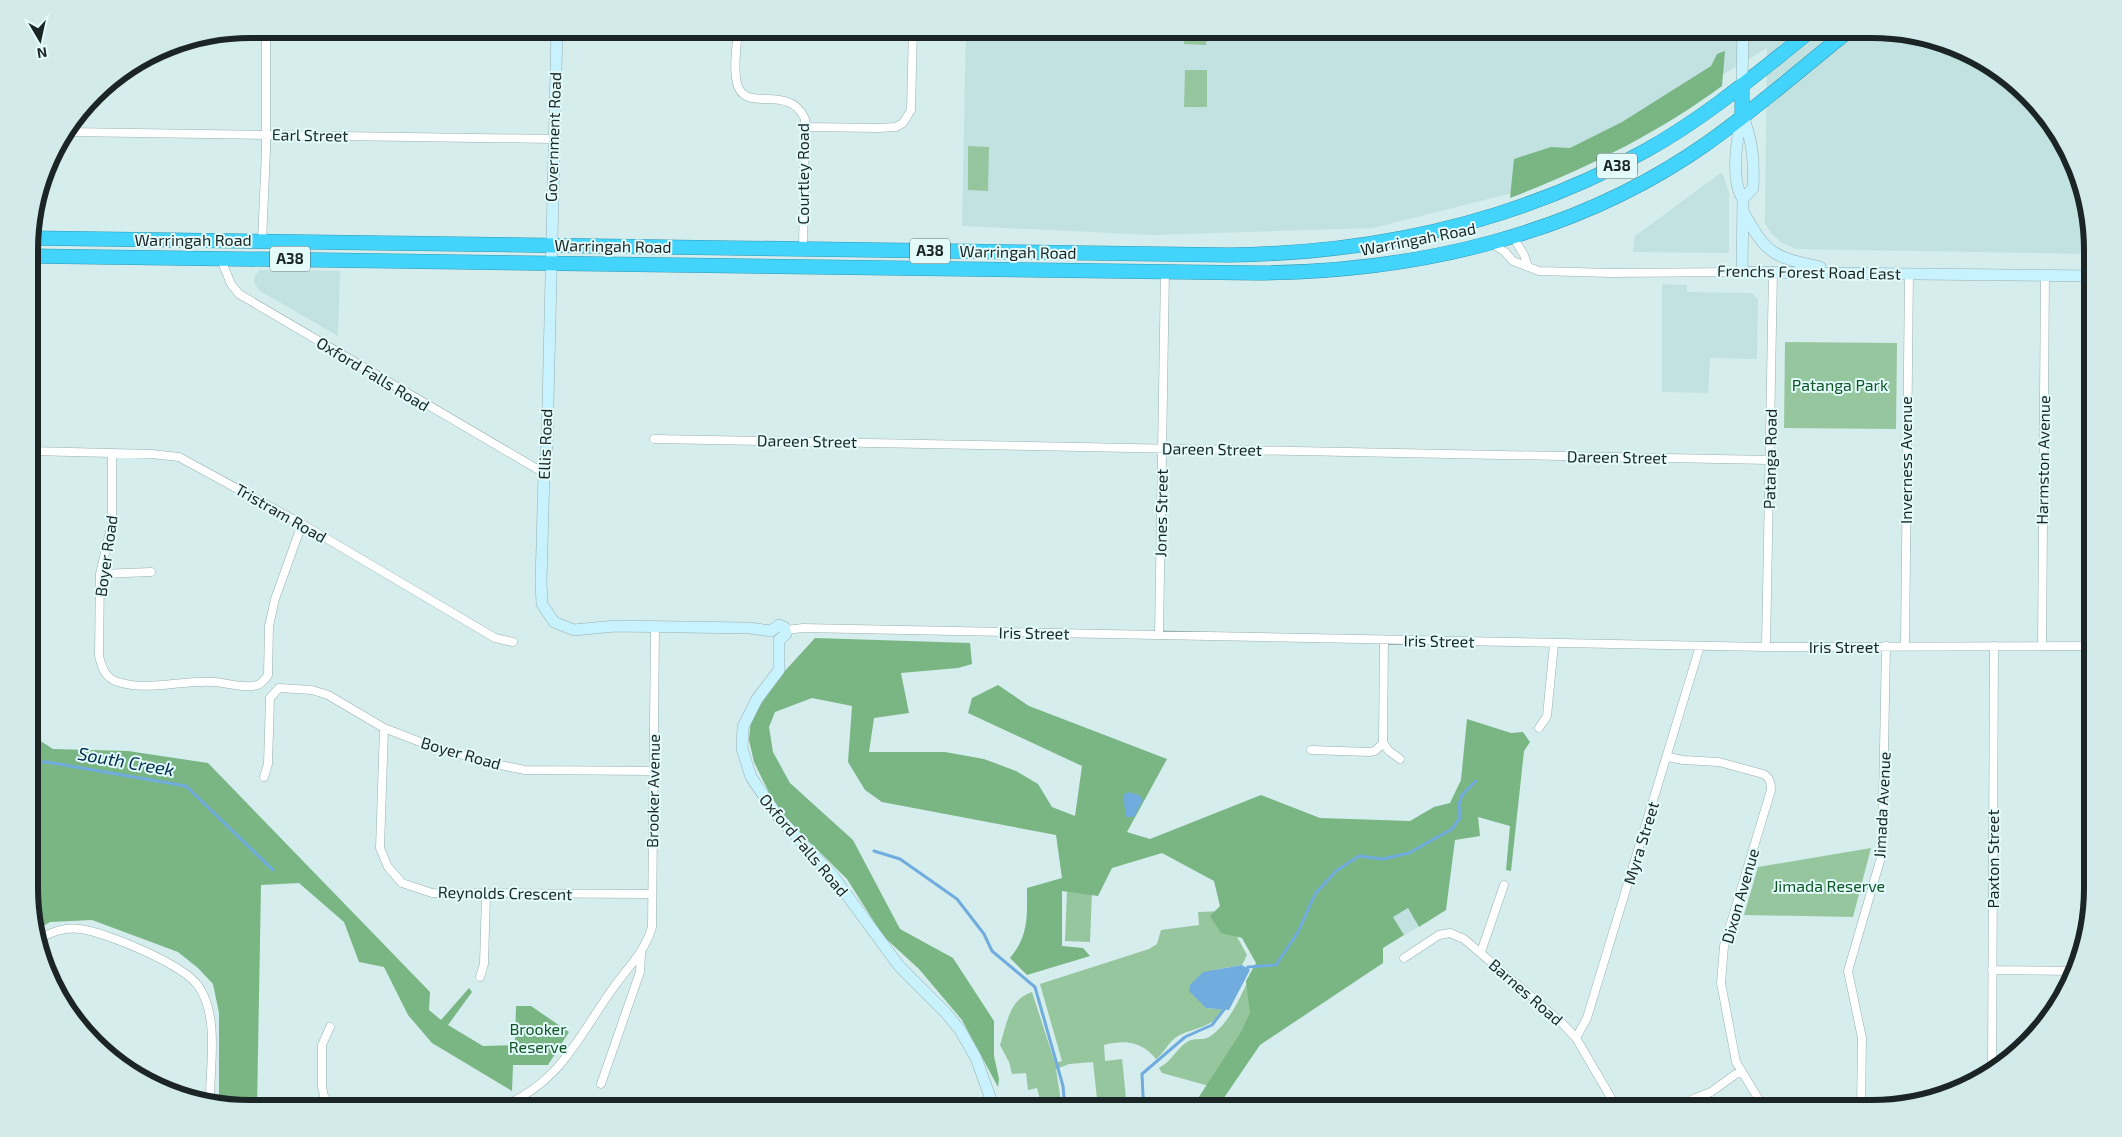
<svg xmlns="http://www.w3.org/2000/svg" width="2122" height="1137" font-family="'Exo 2',sans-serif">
<rect width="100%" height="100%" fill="#d5eded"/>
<path fill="#c2e2e2" d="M966 29H1872L1970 52 2018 84 2056 127 2091 221V254L1796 249 1782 243 1771 233 1765 223 1767 48 1536 187 1373 228 1154 235 962 226Z
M1722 172 1729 192V251L1727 253 1633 252 1635 236Z
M260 270 340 271 338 336 260 291 254 283 255 275Z
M1662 284 1687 285V292L1752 293 1758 299 1757 359 1710 358 1708 393 1662 392Z
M1408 908 1419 927 1404 935 1393 917Z"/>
<path fill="#96c69e" d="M1184 29H1207L1206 45 1184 44Z
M1185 70H1207V107H1184Z
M968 146 989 147 988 191 968 190Z
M1785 342 1897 343 1896 429 1784 428Z
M30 637H37L39 740H30Z
M1871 848 1853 917 1744 915 1758 867Z
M1067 891 1092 892 1090 942 1065 941Z
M1223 911 1247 955 1242 965 1214 970 1206 1008 1222 1009C1217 1027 1192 1028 1178 1036 1168 1042 1165 1052 1156 1059 1143 1042 1125 1039 1104 1045L1105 1061 1122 1059 1127 1108H1098L1093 1062 1069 1064 1056 1069 1062 1108H1026L1041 1103 1037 1088 1028 1090 1026 1073 1012 1074 1009 1062 1000 1045C1007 1024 1009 999 1032 992L1055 1063 1062 1061 1040 984 1149 949 1157 944 1161 930 1199 925 1198 912Z
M1253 971 1256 1007 1213 1087 1162 1073 1159 1068C1173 1060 1177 1048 1187 1042 1194 1037 1202 1041 1209 1037 1231 1023 1241 994 1253 971Z"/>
<path fill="#79b684" d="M1725 51 1722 86C1657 134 1585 169 1510 198L1514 159 1551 147 1570 148 1622 122 1711 66 1717 54Z
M815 638 970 643 972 664 958 668 901 673 909 713 874 718 869 752H945L984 759 1016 771 1038 784 1052 807 1075 816 1082 766 968 713 972 698 998 685 1029 706 1167 759 1127 832 1150 839 1261 795 1320 818 1410 821 1434 807 1450 803 1461 780 1467 719 1511 733 1523 732 1530 742 1524 751 1511 871 1506 870 1510 826 1478 817 1480 836 1455 840 1446 910 1419 927 1408 908 1393 917 1404 935 1383 948V963L1260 1045 1217 1108H1202L1195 1103 1241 1032 1250 1013 1246 981 1256 963 1242 938 1221 933 1210 916 1220 906 1214 881 1162 853 1112 868 1098 896 1062 891V946L1083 948 1090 956 1027 975 1010 958C1029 935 1027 917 1027 888L1062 878 1056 835 882 802 865 790 848 762 852 706 812 698 775 712 769 727 773 752 790 783 853 840 900 929 953 958 994 1021V1056L999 1079 998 1087 962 1020 919 969 883 936 847 879 778 811 754 762 749 740 751 718 783 673Z
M30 740H39L53 749 128 751 208 763 430 992 429 1010 441 1020 469 988 472 992 448 1025 483 1046 515 1045 516 1006H531L569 1032 548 1065H513L512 1091 432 1043 408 1015 384 967 359 962 344 922 299 883 261 885 257 1108 219 1101V1013L213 984 198 968 178 952 92 920 50 922 35 931 31 916Z"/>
<path fill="#71acde" d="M1128 792 1139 795 1143 800 1134 817H1126L1123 795Z
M1242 965 1250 970 1229 1010 1206 1008 1189 991 1190 985 1203 972Z"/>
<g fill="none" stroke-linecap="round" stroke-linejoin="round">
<path stroke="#71acde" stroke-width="3" d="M30 762H47L186 786 273 870
M874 851 900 859 957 899 984 934 992 951 1035 987 1063 1086 1065 1108
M1246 971 1248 967 1276 965 1298 932 1315 894 1336 871 1359 856 1383 859 1409 853 1452 829 1460 818 1459 804 1462 795 1476 781
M1147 1108 1143 1096 1142 1074 1185 1037 1212 1025 1226 1007"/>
<defs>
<path id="street" d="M738 29C737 45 733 67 737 83 744 115 789 82 805 119L803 249
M805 127 879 128 896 127 903 123 911 110 913 29
M67 132 553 139
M1513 237 1524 255 1528 267
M262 241 266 151V29
M1491 243 1505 252 1513 261 1539 271 1611 273 1742 272
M220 257 231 284 239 294 544 473
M654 439 1770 460
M30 451 151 454 179 457 302 524 495 638 513 642
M112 453V523L100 574 99 656C102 668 105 678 118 682 149 692 183 679 215 682 227 683 245 689 257 685 262 684 265 679 268 675L269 626 275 599 302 524
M100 574 151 572
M786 630 803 628 1766 647 2093 646
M1159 635 1165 271
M1384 640 1383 743 1389 751 1400 759
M1905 646 1909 273
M2042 646 2045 275
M1766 647 1773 272
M384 728 380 848 388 867 402 883 432 893 652 894
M1539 728 1547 716 1554 644
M1311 750 1369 752 1375 751 1383 743
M1668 757 1683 760 1719 762 1763 774C1770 777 1771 783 1771 790L1724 946 1721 983 1736 1062 1761 1103 1769 1108
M264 777 268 764 270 698 279 688 312 690 328 695 384 728 428 745 495 764 525 770 654 771
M37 940C51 932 64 927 80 929 106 932 185 965 199 987 219 1017 210 1065 210 1099
M1481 952 1504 885
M1404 958 1439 935 1450 933 1464 939 1561 1022 1576 1038 1617 1108
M1992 970 2074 971
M480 977 484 964 486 894
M330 1027 322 1045V1087L324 1096 330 1105 338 1108
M1576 1038 1587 1018 1700 646
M1992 1072 1994 646
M601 1084 640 972 641 954
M1693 1099 1711 1092 1740 1071
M499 1108C559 1084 576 1041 611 991 626 969 644 954 652 927L655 626
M1861 1108 1862 1038 1848 971 1882 854 1886 646"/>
<path id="secondary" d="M557 29 547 445 544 473 541 582 542 604 554 622 574 630 615 626 749 628 771 631
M1742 85 1743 29
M1742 115C1737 137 1730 181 1743 199L1742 272 2092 276
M1742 115C1753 140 1754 162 1753 188L1743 199
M1744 213C1767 255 1774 257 1820 267
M771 631 779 625 784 627 786 634 779 640
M779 640V670L757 699 743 727 742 749 751 777 779 818 833 876 899 966 946 1013 960 1030 976 1058 994 1108"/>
<path id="highway" d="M1742 115V85
M29 238 1230 255C1376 253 1517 222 1645 151 1705 118 1759 72 1813 29
M29 256 1257 273C1414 272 1575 236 1706 144 1756 109 1803 67 1851 29"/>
</defs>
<use href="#street" stroke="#99b0b0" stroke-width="9"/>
<use href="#secondary" stroke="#99b0b0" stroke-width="12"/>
<use href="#highway" stroke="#3597b1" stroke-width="15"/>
<use href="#street" stroke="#fff" stroke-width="8"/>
<use href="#secondary" stroke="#c7f2fe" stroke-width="11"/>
<use href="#highway" stroke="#43d4fc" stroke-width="14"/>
</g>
<g text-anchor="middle" stroke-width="4" stroke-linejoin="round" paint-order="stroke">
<g fill="#e3fbfb" stroke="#586565" stroke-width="1">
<rect x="1597" y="153.5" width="40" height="25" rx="4"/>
<rect x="910" y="238.5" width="40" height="25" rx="4"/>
<rect x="270" y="246.5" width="40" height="25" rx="4"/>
</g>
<g font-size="15" font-weight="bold" fill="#1c2525">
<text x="1617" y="171">A38</text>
<text x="930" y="256">A38</text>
<text x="290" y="264">A38</text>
</g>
<g font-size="16" fill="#1c2525" stroke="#e3fbfb">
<text transform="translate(310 135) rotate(1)" y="6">Earl Street</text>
<text transform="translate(553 137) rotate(-88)" y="6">Government Road</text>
<text transform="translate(803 174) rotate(-90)" y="6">Courtley Road</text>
<text transform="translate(1418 239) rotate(-11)" y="6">Warringah Road</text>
<text x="193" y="246">Warringah Road</text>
<text transform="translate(613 246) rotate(1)" y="6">Warringah Road</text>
<text transform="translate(1018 252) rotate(1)" y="6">Warringah Road</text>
<text transform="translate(1809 272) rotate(1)" y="6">Frenchs Forest Road East</text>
<text transform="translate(373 374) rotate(31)" y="6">Oxford Falls Road</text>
<text transform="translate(807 441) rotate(1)" y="6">Dareen Street</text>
<text transform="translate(545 444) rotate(-88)" y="6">Ellis Road</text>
<text transform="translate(1212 449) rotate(1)" y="6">Dareen Street</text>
<text transform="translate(1617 457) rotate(1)" y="6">Dareen Street</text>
<text transform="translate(1770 459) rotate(-89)" y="6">Patanga Road</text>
<text transform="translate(1906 460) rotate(-90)" y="6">Inverness Avenue</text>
<text transform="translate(2043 460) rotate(-89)" y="6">Harmston Avenue</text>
<text transform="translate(281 513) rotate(30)" y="6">Tristram Road</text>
<text transform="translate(1161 513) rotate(-89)" y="6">Jones Street</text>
<text transform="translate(106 556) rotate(-82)" y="6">Boyer Road</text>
<text transform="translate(1034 633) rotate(1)" y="6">Iris Street</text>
<text transform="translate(1439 641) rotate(1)" y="6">Iris Street</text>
<text x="1844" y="653">Iris Street</text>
<text transform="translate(461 753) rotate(16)" y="6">Boyer Road</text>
<text transform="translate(653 791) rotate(-89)" y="6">Brooker Avenue</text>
<text transform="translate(1882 805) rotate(-87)" y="6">Jimada Avenue</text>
<text transform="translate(1641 843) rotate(-73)" y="6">Myra Street</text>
<text transform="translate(804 845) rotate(50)" y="6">Oxford Falls Road</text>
<text transform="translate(1993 859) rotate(-90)" y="6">Paxton Street</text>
<text transform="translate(505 893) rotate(1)" y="6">Reynolds Crescent</text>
<text transform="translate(1740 896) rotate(-74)" y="6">Dixon Avenue</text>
<text transform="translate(1526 992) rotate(41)" y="6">Barnes Road</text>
</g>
<g font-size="16" fill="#115527" stroke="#e3fbfb">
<text x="1840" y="391">Patanga Park</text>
<text x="1829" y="892">Jimada Reserve</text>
<text x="538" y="1035">Brooker<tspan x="538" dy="18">Reserve</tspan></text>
</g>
<g font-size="18" font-style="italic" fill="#002d4d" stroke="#e3fbfb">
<text transform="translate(126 762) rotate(10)" y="6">South Creek</text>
</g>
</g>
<path d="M0 0H2122V1137H0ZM250 38H1872A212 212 0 0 1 2084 250V888A212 212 0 0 1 1872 1100H250A212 212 0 0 1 38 888V250A212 212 0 0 1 250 38Z" fill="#d3eaea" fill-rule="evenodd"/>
<path fill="none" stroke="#1c2525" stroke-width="6" d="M250 38H1872A212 212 0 0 1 2084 250V888A212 212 0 0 1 1872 1100H250A212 212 0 0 1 38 888V250A212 212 0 0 1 250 38Z"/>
<g transform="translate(40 40) rotate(171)" stroke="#e3fbfb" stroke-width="4" paint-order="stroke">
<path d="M0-4L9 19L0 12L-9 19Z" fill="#1c2525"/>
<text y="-8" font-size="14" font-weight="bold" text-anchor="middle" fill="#1c2525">N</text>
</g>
</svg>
